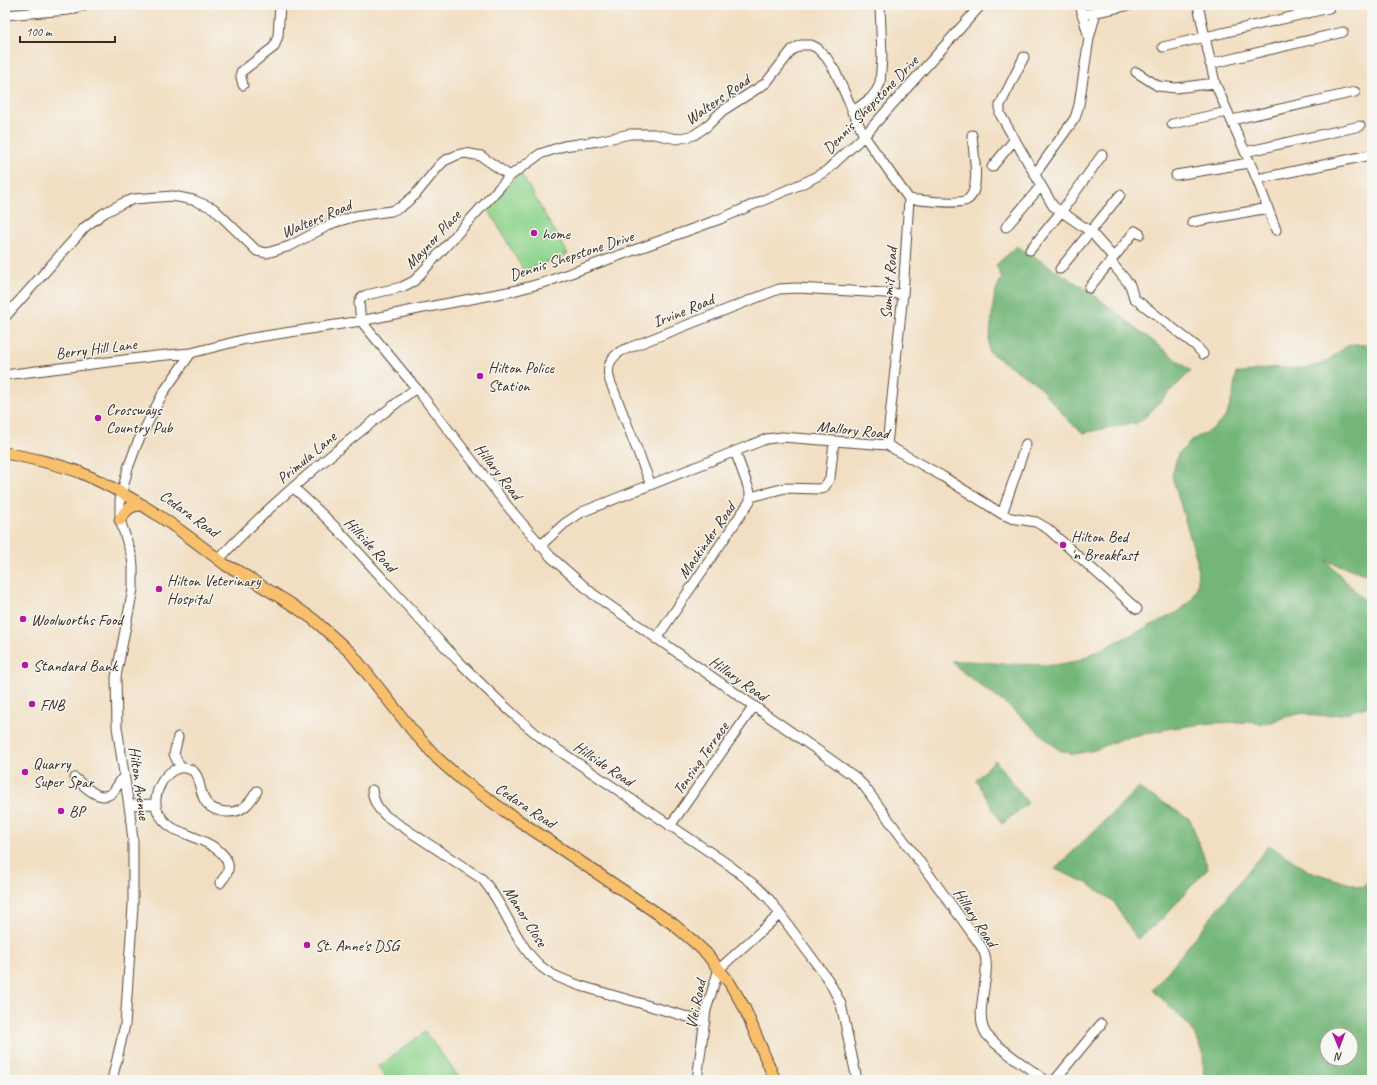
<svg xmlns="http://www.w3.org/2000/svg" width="1377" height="1085" font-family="Caveat,sans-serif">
<rect width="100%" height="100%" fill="#f6f6f2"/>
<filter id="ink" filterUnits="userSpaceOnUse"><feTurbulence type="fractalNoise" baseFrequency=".025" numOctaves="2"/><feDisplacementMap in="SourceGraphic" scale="8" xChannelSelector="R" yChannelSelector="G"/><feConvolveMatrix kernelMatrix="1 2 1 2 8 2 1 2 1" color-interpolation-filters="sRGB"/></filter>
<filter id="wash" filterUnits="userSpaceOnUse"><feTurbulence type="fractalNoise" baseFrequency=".012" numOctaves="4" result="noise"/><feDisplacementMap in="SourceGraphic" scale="16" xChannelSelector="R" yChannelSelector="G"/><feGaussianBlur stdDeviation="0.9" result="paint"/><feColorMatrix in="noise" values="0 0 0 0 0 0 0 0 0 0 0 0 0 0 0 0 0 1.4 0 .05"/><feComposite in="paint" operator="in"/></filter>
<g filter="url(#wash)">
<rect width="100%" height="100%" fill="#f2dfc3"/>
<path fill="#8fd48c" stroke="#657f55" d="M520 172 568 254 524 271 487 207Z
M425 1032 461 1080H389L378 1067Z"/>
<path fill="#73b678" stroke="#57704b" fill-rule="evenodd" d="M1017 246 1089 291 1191 371 1142 420 1135 424H1127L1083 433 1070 422 1037 384 989 352C988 340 991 329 992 317 993 303 994 290 1002 278L996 265Z
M1372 344V576L1326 561 1372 608V629L1369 633 1372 634V705L1342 714 1316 716 1303 713 1282 718 1267 724 1249 722 1213 723 1172 728 1123 738 1095 750 1074 754 1059 750 1010 707 965 674 951 661H969L1006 664 1054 665 1077 661 1178 612 1192 600 1198 584 1197 560 1172 476 1178 454 1192 440 1214 428 1227 415 1233 395 1236 373C1247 374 1256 369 1267 368 1285 366 1300 371 1319 365 1330 362 1342 347 1350 345 1357 344 1365 345 1372 344Z
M995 760 1028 803 1002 824 976 780Z
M1138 788 1190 819 1208 868 1161 920 1137 939 1114 902 1089 884 1055 869Z
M1269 845 1309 871 1360 887 1366 884 1372 886V1080H1204L1203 1052 1191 1028 1153 990ZM1327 1035H1351V1059H1327Z"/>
</g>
<g filter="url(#ink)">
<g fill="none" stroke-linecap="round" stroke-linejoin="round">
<defs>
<path id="minor" d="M1080 5 1089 38
M1198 5 1215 83 1257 179 1276 230
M5 15 69 10 84 5
M1082 15 1130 5
M1163 47 1329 8
M1024 57 1000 105V114L1053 206 1091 232 1113 257
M1210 64 1343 32
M1136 72 1158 86 1176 88 1215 83
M243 85 241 77V72L274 47 278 36 280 5
M852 112 871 98 877 90 880 83 882 57 880 5
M1232 120 1355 92
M1172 124 1227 112
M1245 152 1360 126
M992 167 1015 139
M1035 174 1075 118 1079 105 1089 38 1098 5
M1176 175 1249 163
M1257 179 1370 155
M909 199C920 200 958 205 967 200 982 191 973 150 972 135
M1192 222 1268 208
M1006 227 1041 186
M1030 250 1061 212 1102 155
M1110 261 1130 285 1134 298 1196 346 1203 354
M1060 269 1120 195
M1089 288 1135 231 1140 234
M5 317 85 227 104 213 123 203 134 199 173 196 193 200 213 208 257 251 267 253 290 246 333 223 356 216 391 211 401 207 416 194 438 167 444 161 457 155 465 153 481 156 510 176
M5 375 156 356 191 353 246 339 361 321 423 308 513 291 546 282 720 219 808 181 826 171 864 136 981 5
M887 445 903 294 909 199 864 136 835 71 826 57 817 48 811 45H801L792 50 766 83 722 111 706 127 694 135 677 139 654 134H630L598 141 564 146 540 154 510 176 414 281 402 287 366 295 362 297 359 303 361 321 416 388 509 508 551 557 593 594 830 759 855 777 864 786 969 929C974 937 982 945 985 955 991 977 974 1012 985 1032 991 1044 1032 1070 1045 1080
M651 485 610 381C606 368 609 359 621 351L779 289 797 288 903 294
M293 487C309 502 326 517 341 533 407 604 469 680 545 741L729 865 757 887 769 899 829 981 841 1004 857 1080
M751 497 785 488 819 489 824 488 830 478 834 442
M1002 514 1026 444
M540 546 564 524 582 512 766 439 782 437 887 445 942 476 1002 514 1011 518 1036 522 1048 529 1137 609
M219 560C233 542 252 526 268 510 315 466 366 427 416 388
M656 639 750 501V492L735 451
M178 737 174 754 180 767
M75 778C85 786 100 804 113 792 117 787 120 781 124 776
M372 790C374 802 377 808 386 816L482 879C506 905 517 951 547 971 557 978 569 982 581 986L705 1022
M129 805 155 804
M670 826 754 706
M220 883C223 879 227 875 228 870 232 849 193 837 179 831 170 828 164 822 159 814 148 797 167 761 189 769 207 774 191 810 227 812 242 813 250 803 257 791
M112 1080 125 1025 133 906V841L130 813 117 727 116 677 133 589V566L132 557 120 520V500L128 468 137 444 163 393 191 353
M697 1080 706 1010 719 969 780 914
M1055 1080 1101 1024"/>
<path id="major" d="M5 453C30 458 55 463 79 472 134 495 181 530 227 566L236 570 291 604 313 619 351 653 412 730 438 759 462 780 506 812 673 924 693 941 706 953 729 982 744 1007 775 1080
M120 520C126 509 131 505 143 505"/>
</defs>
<use href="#minor" stroke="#564537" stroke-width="11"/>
<use href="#major" stroke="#564537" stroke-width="13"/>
<use href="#minor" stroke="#fff" stroke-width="9"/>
<use href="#major" stroke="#f8bf6c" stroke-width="11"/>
</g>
</g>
<g fill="#b5179e" stroke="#f6f6f2" stroke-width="1.5">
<circle cx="534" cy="233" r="4"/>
<circle cx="480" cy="376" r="4"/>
<circle cx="98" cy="418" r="4"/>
<circle cx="1063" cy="545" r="4"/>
<circle cx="159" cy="589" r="4"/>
<circle cx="23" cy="619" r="4"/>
<circle cx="25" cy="665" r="4"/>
<circle cx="32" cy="704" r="4"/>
<circle cx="25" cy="772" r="4"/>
<circle cx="61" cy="811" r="4"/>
<circle cx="307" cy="945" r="4"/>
</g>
<g text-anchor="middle" stroke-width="3" stroke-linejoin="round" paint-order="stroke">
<g font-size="16" fill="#3b2a1e" stroke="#f6f6f2">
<text transform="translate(717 99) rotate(-35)" y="6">Walters Road</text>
<text transform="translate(870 104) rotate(-46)" y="6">Dennis Shepstone Drive</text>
<text transform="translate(316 218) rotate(-23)" y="6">Walters Road</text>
<text transform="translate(432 239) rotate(-47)" y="6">Maynor Place</text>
<text transform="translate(571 255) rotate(-18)" y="6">Dennis Shepstone Drive</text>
<text transform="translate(888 283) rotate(-85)" y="6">Summit Road</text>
<text transform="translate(683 310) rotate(-22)" y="6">Irvine Road</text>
<text transform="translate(96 348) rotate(-7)" y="6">Berry Hill Lane</text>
<text transform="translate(853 429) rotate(6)" y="6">Mallory Road</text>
<text transform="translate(306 457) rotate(-40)" y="6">Primula Lane</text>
<text transform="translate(499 471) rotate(52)" y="6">Hillary Road</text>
<text transform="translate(190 513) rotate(36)" y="6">Cedara Road</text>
<text transform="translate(706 540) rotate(-55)" y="6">Mackinder Road</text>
<text transform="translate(371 544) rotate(47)" y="6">Hillside Road</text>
<text transform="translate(739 678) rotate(35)" y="6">Hillary Road</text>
<text transform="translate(700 758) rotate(-55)" y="6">Tensing Terrace</text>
<text transform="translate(604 763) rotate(34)" y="6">Hillside Road</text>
<text transform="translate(140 783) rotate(82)" y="6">Hilton Avenue</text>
<text transform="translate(526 805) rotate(34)" y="6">Cedara Road</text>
<text transform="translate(526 916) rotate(58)" y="6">Manor Close</text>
<text transform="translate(976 917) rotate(57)" y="6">Hillary Road</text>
<text transform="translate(695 1004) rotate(-78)" y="6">Vlei Road</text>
</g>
<g font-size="16" fill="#3b2a1e" stroke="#f6f6f2" text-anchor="start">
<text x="542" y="239">home</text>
<text x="488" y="373">Hilton Police<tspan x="488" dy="18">Station</tspan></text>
<text x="106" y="415">Crossways<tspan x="106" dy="18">Country Pub</tspan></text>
<text x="1071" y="542">Hilton Bed<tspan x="1071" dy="18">'n Breakfast</tspan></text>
<text x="167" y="586">Hilton Veterinary<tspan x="167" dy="18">Hospital</tspan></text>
<text x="31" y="625">Woolworths Food</text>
<text x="33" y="671">Standard Bank</text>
<text x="40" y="710">FNB</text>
<text x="33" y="769">Quarry<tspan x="33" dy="18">Super Spar</tspan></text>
<text x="69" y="817">BP</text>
<text x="315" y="951">St. Anne's DSG</text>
</g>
</g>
<rect width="1377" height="1085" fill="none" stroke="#f6f6f2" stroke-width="20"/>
<g transform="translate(1339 1047) rotate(179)"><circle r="19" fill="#f6f6f2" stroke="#aba49d"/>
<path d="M0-3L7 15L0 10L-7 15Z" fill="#b5179e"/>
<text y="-6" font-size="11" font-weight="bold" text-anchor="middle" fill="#3b2a1e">N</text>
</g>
<path d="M20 36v6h95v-6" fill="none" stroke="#3b2a1e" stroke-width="2"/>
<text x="26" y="36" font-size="12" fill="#3b2a1e" stroke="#f6f6f2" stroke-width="3" paint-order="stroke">100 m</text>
</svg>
